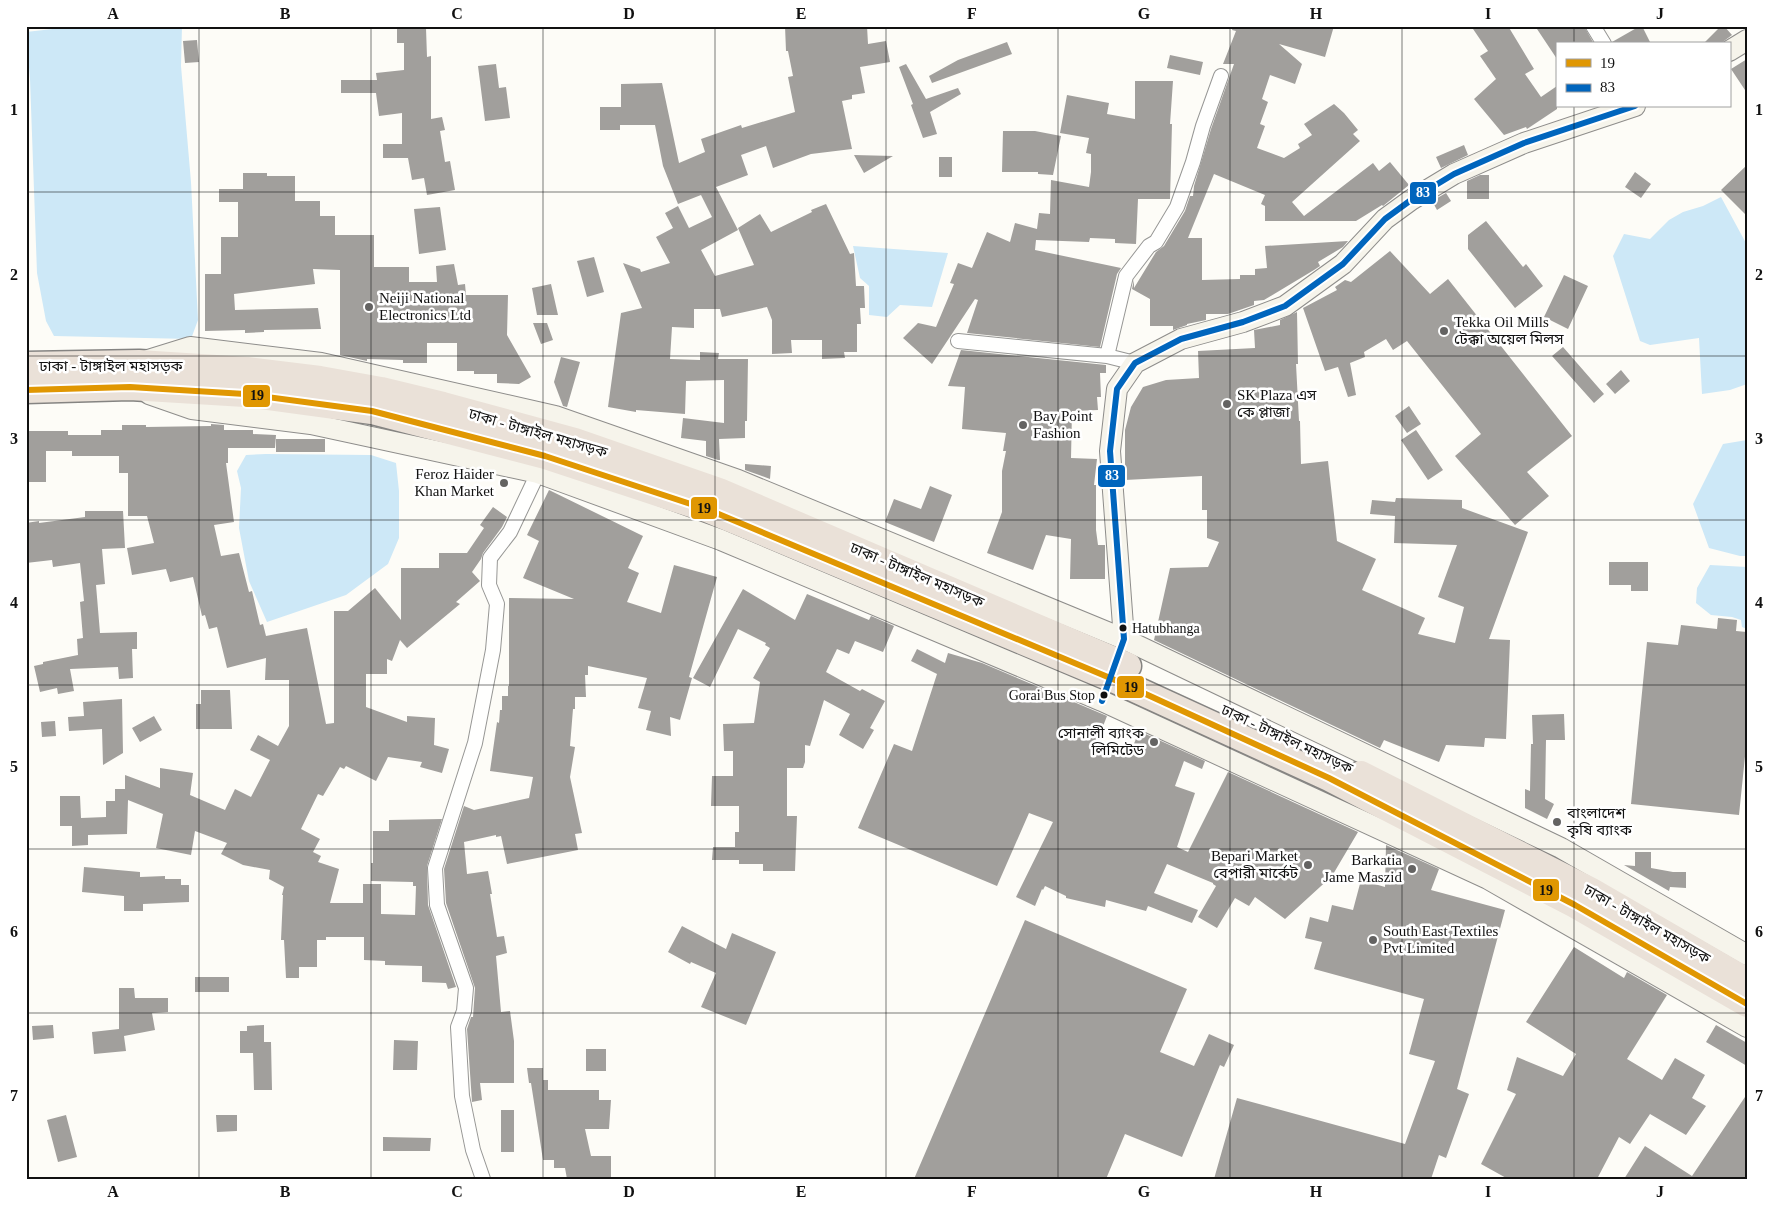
<svg xmlns="http://www.w3.org/2000/svg" width="1773" height="1205" font-family="'Times New Roman','Noto Sans Bengali',serif">
<rect width="100%" height="100%" fill="#fdfcf7"/>
<path fill="#cde8f7" d="M79 26H182L181 66 191 182 198 320 191 339 54 336 46 321 37 273 30 79 26 32Z
M1721 197 1747 245V384L1730 390 1702 394 1699 338 1650 345 1640 341 1613 256 1624 234 1650 239 1669 220 1683 212 1703 206Z
M853 246 948 253 932 307 900 305 887 317 869 315V286L860 278Z
M1747 440V556H1740L1709 548 1693 504 1723 444Z
M266 454 371 455 396 463 399 491V538L388 564 346 595 267 622 249 581 239 528 241 488 237 471 246 455Z
M1710 565 1747 567V629L1742 627 1741 620 1732 617 1711 615 1696 603 1697 588Z"/>
<path fill="#a19f9c" d="M785 26H867L868 44 886 41 890 62 860 67 865 93 852 95V99L842 101 852 149 811 154 773 168 766 146 741 155 748 175 716 187 738 230 701 250 715 276 754 265 738 228 760 214 771 232 812 212 811 210 826 204 850 254 854 253 856 286H864L865 308H860L861 324H857V352H844L845 358 822 359V340H791L792 353 772 354V320L767 307 722 317 720 309H694V328L672 327 670 359 700 360V352L719 353 718 359H748L747 421H745V438L719 439 720 460H718L706 456V441L681 438 683 418 724 423V380L686 381 685 414 636 410V412L608 407 621 313 642 308 623 263 640 269 641 272 670 263 656 237 673 228 665 213 678 206 689 228 712 217 701 195 678 204 663 166 655 125H620V130H600V107H621V84L662 83 679 163 705 152 701 139 741 125 742 128 795 112 788 77 793 76 788 51H786Z
M1233 26H1334L1325 57 1279 44 1302 64 1295 84 1270 75 1262 99 1268 102 1260 124 1265 126 1257 148 1284 158 1300 148 1298 144 1312 135 1304 124 1334 104 1344 113 1358 130 1353 134 1360 141 1292 202 1304 216 1373 163 1379 171 1390 162 1409 185 1383 206 1382 205 1356 221H1265V206L1261 204 1265 195 1214 174 1188 238H1202V280L1240 279V275H1255V269L1267 268 1265 246 1348 241 1343 247 1318 262 1320 266 1314 270 1264 300 1254 301V305L1228 314H1206V320L1187 324V325L1173 330V326H1150V299L1132 289 1134 280V288L1156 252 1164 246 1185 211 1190 196H1193L1194 186 1211 129 1234 64H1223L1236 31 1232 30Z
M1471 26H1508L1534 69 1525 74 1541 97 1557 86V109L1527 129 1526 127 1504 135 1474 99 1496 79 1480 56 1488 51Z
M1535 26H1584L1594 44H1557V59Z
M1640 26H1642L1651 44H1613L1612 42Z
M1721 26H1724L1732 35 1720 44H1703Z
M397 28H426L427 57 431 56V119L442 117 445 130 440 131 445 162 450 161 455 190 427 195 424 178 412 180 408 158H383V144H402V113L379 116 376 93H341V80H377L376 73 404 70V43H397Z
M197 40 199 62 185 63 183 41Z
M1007 42 1012 54 932 83 929 76 958 60Z
M1170 55 1203 62 1200 75 1167 68Z
M1747 59V93L1731 69Z
M496 64 499 88 506 87 510 118 485 121 478 66Z
M906 64 926 99 958 88 961 94 930 112 937 134 923 138 911 105 913 104 899 67Z
M1135 81H1173L1170 124H1172L1170 199H1138L1136 244 1115 243V239L1090 238 1089 242 1036 240 1035 250 1121 268 1117 274 1100 347 967 333 978 300 975 299 932 364 903 338 918 323 936 327 954 284 950 283 958 263 972 268 987 232 1010 242 1015 223 1037 229 1039 213 1050 214 1051 180 1089 187 1091 172V154L1086 153 1089 138 1060 133 1067 95 1109 103 1107 114 1135 119Z
M1003 131H1035L1061 136 1053 175 1038 174V172H1002Z
M1464 145 1468 155 1441 168 1436 157Z
M854 155 893 156 864 173Z
M939 157H952V177H939Z
M1747 165V216L1721 190Z
M1635 172 1651 184 1641 198 1625 187Z
M243 173H267V176H295V201H320V216H335V235H374V267H409V282H437L436 266 454 264 458 285 465 284 466 295H508L507 335 531 377 519 384 497 383V374H474V371H457V343H427V363H403V360L367 359V361L340 355V270L313 269 315 284 234 294 235 310 318 308 321 329 264 330V332L245 333V330L205 331V274H221V237H238V202H219V189H243Z
M1480 175H1489V199H1467V181Z
M1446 193 1451 201 1437 210 1432 201Z
M440 207 446 250 419 254 414 209Z
M1486 221 1523 267 1526 264 1543 286 1515 308 1468 249V235Z
M1390 251 1430 294 1448 279 1572 436 1527 472 1549 496 1515 525 1455 456 1481 434 1407 341 1393 350 1386 339 1364 352 1365 357 1350 363 1356 395 1348 397 1338 367 1325 371 1303 308 1337 290 1335 287 1345 280 1351 282Z
M594 257 604 292 587 297 577 261Z
M1564 275 1588 286 1568 329 1544 317Z
M551 284 558 315H537L532 288Z
M1297 312 1298 364H1296L1299 421H1300L1301 464 1328 461 1337 541 1376 559 1362 590 1425 618 1418 634 1455 643 1464 607 1438 597 1457 545 1394 543 1395 516 1370 514 1372 500 1395 502 1396 498 1462 500V508L1528 532 1489 639 1510 640 1506 739 1485 738 1484 747 1446 745 1439 762 1384 740 1380 748 1154 640 1170 568 1208 567 1219 542 1207 538V510H1202V476L1125 480V430L1131 407 1143 387 1166 380 1199 378 1198 351 1255 348 1254 330 1280 325V320Z
M533 323H547L553 340 541 344Z
M1563 347 1604 394 1594 403 1552 356Z
M961 350 1106 365V373H1100L1101 397H1097L1098 410 1072 411 1071 458 1097 459 1094 485H1096V530L1098 545H1105V579H1070L1071 539 1046 535 1033 570 987 553 1002 512V471L1006 451H1003L1006 433 962 429 965 387 948 386Z
M561 357 580 362 567 407 563 406 554 382Z
M1621 370 1630 381 1615 394 1606 384Z
M1409 406 1421 424 1407 433 1395 416Z
M211 424 224 425V430H253V434L276 435 275 448H228V463H226L234 522 214 525 221 556 239 553 249 592 252 591 260 625 263 624 266 636 307 628 326 724 334 723V611H348L375 588 401 620V568H439V553H467L484 528 480 525 493 507 507 517 502 527 483 553 481 559 472 572 480 581 456 602 460 604 407 648 400 640 392 661 387 659V674H366V707L407 722V716L435 718 434 745 449 749 442 773 420 767 422 762 388 757 376 781 346 766 344 769 340 767 323 796 318 794 301 829 320 839 313 852 321 856 318 862 339 869 330 903H363V884H381V914L415 915 416 886H413V882L371 881V863H373V831H389V820L442 819 427 866 428 905 456 987 448 989 446 983 422 982V966L385 965V961L364 960V937H326V940H317V967H299V978H286L284 940H281L283 895H282L284 887 269 879 270 870 243 865 221 854 227 843 195 831 191 855 156 848 163 814 128 800 127 834 88 835V845L72 846V826H60V796H80L81 818 106 817V801H115V789H125V775L160 788V768L193 773 190 795 225 810 235 789 251 797 270 760 250 750 258 735 278 746 289 726V680H265L266 658 227 668 217 627 209 629 205 615 202 616 193 577 170 582 166 569 132 575 127 548 154 543 147 516H128V473H119V456H72V451H46V482H26V431H68V435H101V430H122V425H146V427L211 426Z
M1416 430 1443 470 1428 480 1401 440Z
M276 439H325V452H276Z
M745 464 771 466 770 479 745 470Z
M930 486 952 495 934 542 885 522 894 499 921 509Z
M549 490 643 536 628 568 639 573 627 602 661 613 674 565 717 577 689 677 692 678 680 720 670 717 671 736 646 730 651 711 638 708 647 678 588 666V675H585L586 697H575V709H573L570 746 575 747 570 777 582 833 575 834 578 850 507 864 501 836 496 837V835L464 842 467 874 488 871 492 894H490L497 937 504 936 507 953 496 956 501 1012 510 1011 514 1041V1083H480L482 1100 472 1102 467 1029 471 1017H473L475 988 446 903 444 869 464 806 474 810 529 798 533 777 490 771 497 722 499 723 500 710H502V696H508V686H509V598L574 599 523 578 539 541 527 535Z
M85 511H123L125 548 102 549 105 584 96 585 100 633 137 632V649H132L133 678 119 679 118 667 70 669 74 691 58 694 57 688 40 692 34 666 43 664V662L78 655 77 639 83 638 80 602 84 601 80 563 53 567 52 560 26 563V523L39 521V523L85 517Z
M1609 562H1648V591H1631V585H1609Z
M743 589 795 620 807 594 869 620 871 616 894 626 883 652 855 641 849 654 837 649 826 672 860 691 862 689 885 701 870 728 874 730 863 749 839 735 850 714 824 700 810 746 805 745V762L803 768H787V816H797L795 871H763V864H739V860H712L713 847H735V832H739V806H711L712 776H733V751H724L723 724 754 723 760 682 753 678 770 648 765 645 766 643 738 629 710 687 693 678Z
M1718 618 1737 620 1736 631 1747 632V737L1739 815 1631 804 1647 642 1678 645 1681 625 1717 629Z
M917 649 945 663 948 653 982 663 1107 716 1098 739 1130 754 1139 731 1205 761 1202 769 1184 761 1175 786 1195 793 1177 847 1188 852 1228 772 1358 832 1332 876 1285 919 1255 897 1249 906 1235 898 1217 928 1198 917 1216 886 1213 884V883L1167 864 1154 893 1198 910 1192 923 1148 906 1146 911 1106 900 1105 907 1066 898V896L1045 886 1043 890 1042 889 1035 906 1016 897 1053 822 1029 813 997 886 858 828 894 744 912 751 937 674 911 661Z
M201 690H230L232 729H196V704H201Z
M122 699 123 753 103 765 102 729 69 731 68 717 84 716 83 702Z
M1564 714 1565 740H1546L1545 799 1554 804 1547 819 1525 808V789L1530 791 1531 744H1533L1532 715Z
M154 716 162 730 140 742 132 728Z
M55 721 56 736 42 737 41 722Z
M1386 845 1439 869 1431 890 1505 910 1457 1089 1469 1094 1446 1158 1439 1155 1431 1179H1214L1237 1098 1405 1144 1435 1061 1409 1054 1424 999 1314 969 1322 942 1305 938 1310 917 1328 922 1332 905 1353 910 1361 880 1385 887Z
M1635 852H1651V868L1673 872H1686V888L1670 887 1669 891 1624 865 1635 866Z
M84 867 140 872V877L165 876V879H181V885H189V902L143 904V911H124V896L82 892Z
M1025 920 1187 989 1160 1052 1194 1066 1209 1034 1234 1045 1224 1067 1220 1065 1182 1157 1125 1134 1106 1179H914Z
M682 926 726 949 732 933 776 952 746 1025 701 1007 716 973 691 962 690 964 668 952Z
M1574 947 1624 978 1627 972 1667 995 1627 1059 1662 1080 1675 1058 1705 1075 1692 1098 1706 1106 1686 1135 1650 1114 1630 1144 1619 1137 1597 1179H1508L1481 1164 1516 1094 1507 1090 1517 1057 1563 1076 1576 1054 1526 1022Z
M195 977H229V992H195Z
M119 988H134L135 998H168V1012L152 1013 155 1030 124 1036 126 1051 94 1054 92 1032 119 1029Z
M53 1025 54 1038 33 1040 32 1026Z
M264 1025V1042H271L272 1090H254L253 1053H240V1031H247V1026Z
M1716 1025 1747 1043V1066L1706 1042Z
M394 1040 418 1041 417 1070H393Z
M586 1049H606V1071H586Z
M527 1068H543V1080H548V1090H599V1100H611L609 1129H585L591 1156H611V1179H567L565 1168H554V1160H543L531 1083H529Z
M1747 1094V1179H1624L1645 1146 1692 1176Z
M501 1110H514V1152H501Z
M66 1115 77 1157 58 1162 47 1120Z
M216 1115H237V1131L217 1132Z
M383 1137 431 1138 430 1151H383Z"/>
<g fill="none" stroke-linecap="round" stroke-linejoin="round">
<defs>
<path id="street" d="M1593 26 1604 44
M958 341 1107 356 1135 363
M1107 356 1126 276 1149 246 1156 242 1177 207 1193 162 1203 126 1221 76
M483 1179 473 1150 462 1096 458 1027 464 1011 466 988 437 905 435 868 475 743 493 650 497 604 489 585 490 558 510 532 538 473"/>
<path id="secondary" d="M1729 51 1747 40
M148 360 190 347 321 363 555 416 738 480 1124 639 1561 848 1747 955
M149 394 192 409 311 424 538 473 721 540 1102 701 1488 879 1747 1027
M1124 639 1110 451 1117 389 1135 363 1181 339 1243 322 1285 306 1343 264 1385 219 1411 200 1454 174 1524 143 1635 106"/>
<path id="highway" d="M26 365 139 363 247 370 320 379 381 390 443 405 575 441 719 491 1128 666
M26 390 130 387 245 394 372 411 545 456 709 510 1115 680 1329 778 1575 905 1747 1004
M1361 774 1590 890 1747 981"/>
</defs>
<use href="#street" stroke="#979795" stroke-width="16"/>
<use href="#secondary" stroke="#8e8d8b" stroke-width="22"/>
<use href="#highway" stroke="#858482" stroke-width="29"/>
<use href="#street" stroke="#fffffe" stroke-width="14"/>
<use href="#secondary" stroke="#f6f4eb" stroke-width="20"/>
<use href="#highway" stroke="#eae1d8" stroke-width="26"/>
<defs>
<path id="bus-1" d="M26 390 130 387 245 394 372 411 545 456 709 510 1115 680 1329 778 1575 905 1747 1004"/>
<path id="bus-2" d="M1102 701 1124 639 1110 451 1117 389 1135 363 1181 339 1243 322 1285 306 1343 264 1385 219 1411 200 1454 174 1524 143 1635 106"/>
</defs>
<use href="#bus-1" stroke="#fff" stroke-width="10"/>
<use href="#bus-2" stroke="#fff" stroke-width="10"/>
<use href="#bus-1" stroke="#e09702" stroke-width="6"/>
<use href="#bus-2" stroke="#0065bd" stroke-width="6"/>
</g>
<path fill="none" stroke="#111" stroke-width="1" stroke-opacity="0.55" d="M199 26V1179M371 26V1179M543 26V1179M715 26V1179M886 26V1179M1058 26V1179M1230 26V1179M1402 26V1179M1574 26V44M1574 106V1179M26 192H1747M26 356H1747M26 520H1747M26 685H1747M26 849H1747M26 1013H1747"/>
<g fill="#646362" stroke="#fff" stroke-width="2">
<circle cx="369" cy="307" r="5"/>
<circle cx="1444" cy="331" r="5"/>
<circle cx="1227" cy="404" r="5"/>
<circle cx="1023" cy="425" r="5"/>
<circle cx="504" cy="483" r="5"/>
<circle cx="1154" cy="742" r="5"/>
<circle cx="1557" cy="822" r="5"/>
<circle cx="1308" cy="865" r="5"/>
<circle cx="1412" cy="869" r="5"/>
<circle cx="1373" cy="940" r="5"/>
</g>
<g fill="#111" stroke="#fff" stroke-width="2">
<circle cx="1123" cy="628" r="4.5"/>
<circle cx="1104" cy="695" r="4.5"/>
</g>
<g text-anchor="middle" stroke-width="5" stroke-linejoin="round" paint-order="stroke">
<g font-size="14" fill="#111" stroke="#fff" text-anchor="start">
<text x="1132" y="633">Hatubhanga</text>
<text x="1095" y="700" text-anchor="end">Gorai Bus Stop</text>
</g>
<g font-size="15" fill="#111" stroke="#fff" text-anchor="start">
<text x="379" y="303">Neiji National<tspan x="379" dy="17">Electronics Ltd</tspan></text>
<text x="1454" y="327">Tekka Oil Mills<tspan x="1454" dy="17">টেক্কা অয়েল মিলস</tspan></text>
<text x="1237" y="400">SK Plaza এস<tspan x="1237" dy="17">কে প্লাজা</tspan></text>
<text x="1033" y="421">Bay Point<tspan x="1033" dy="17">Fashion</tspan></text>
<text x="494" y="479" text-anchor="end">Feroz Haider<tspan x="494" dy="17">Khan Market</tspan></text>
<text x="1144" y="738" text-anchor="end">সোনালী ব্যাংক<tspan x="1144" dy="17">লিমিটেড</tspan></text>
<text x="1567" y="818">বাংলাদেশ<tspan x="1567" dy="17">কৃষি ব্যাংক</tspan></text>
<text x="1298" y="861" text-anchor="end">Bepari Market<tspan x="1298" dy="17">বেপারী মার্কেট</tspan></text>
<text x="1402" y="865" text-anchor="end">Barkatia<tspan x="1402" dy="17">Jame Maszid</tspan></text>
<text x="1383" y="936">South East Textiles<tspan x="1383" dy="17">Pvt Limited</tspan></text>
</g>
<g font-size="15" fill="#111" stroke="#fff">
<text x="111" y="371">ঢাকা - টাঙ্গাইল মহাসড়ক</text>
<text transform="translate(538 433) rotate(16)" y="5">ঢাকা - টাঙ্গাইল মহাসড়ক</text>
<text transform="translate(917 575) rotate(23)" y="5">ঢাকা - টাঙ্গাইল মহাসড়ক</text>
<text transform="translate(1287 739) rotate(25)" y="5">ঢাকা - টাঙ্গাইল মহাসড়ক</text>
<text transform="translate(1647 924) rotate(30)" y="5">ঢাকা - টাঙ্গাইল মহাসড়ক</text>
</g>
</g>
<g stroke="#fff" stroke-width="2">
<rect x="1409" y="181" width="28" height="24" rx="5" fill="#0065bd"/>
<rect x="242" y="384" width="29" height="24" rx="5" fill="#e09702"/>
<rect x="1097" y="464" width="29" height="24" rx="5" fill="#0065bd"/>
<rect x="690" y="496" width="28" height="24" rx="5" fill="#e09702"/>
<rect x="1116" y="675" width="29" height="24" rx="5" fill="#e09702"/>
<rect x="1532" y="878" width="28" height="24" rx="5" fill="#e09702"/>
</g>
<g font-size="14" text-anchor="middle" font-weight="bold" fill="#fff">
<text x="1423" y="197">83</text>
<text x="1112" y="480">83</text>
</g>
<g font-size="14" text-anchor="middle" font-weight="bold" fill="#111">
<text x="257" y="400">19</text>
<text x="704" y="513">19</text>
<text x="1131" y="692">19</text>
<text x="1546" y="895">19</text>
</g>
<rect width="1773" height="1205" fill="none" stroke="#ffffff" stroke-width="55"/>
<rect x="1556" y="42" width="175" height="65" fill="#ffffff" stroke="#a0a0a0"/>
<rect x="1566" y="59" width="25" height="8" fill="#e09702" stroke="#a0a0a0"/>
<text x="1600" y="68" font-size="15" fill="#111111">19</text>
<rect x="1566" y="84" width="25" height="8" fill="#0065bd" stroke="#a0a0a0"/>
<text x="1600" y="92" font-size="15" fill="#111111">83</text>
<rect x="28" y="28" width="1718" height="1150" fill="none" stroke="#111" stroke-width="2"/>
<g font-size="16" text-anchor="middle" font-weight="bold" fill="#111">
<text x="113" y="19">A</text>
<text x="285" y="19">B</text>
<text x="457" y="19">C</text>
<text x="629" y="19">D</text>
<text x="801" y="19">E</text>
<text x="972" y="19">F</text>
<text x="1144" y="19">G</text>
<text x="1316" y="19">H</text>
<text x="1488" y="19">I</text>
<text x="1660" y="19">J</text>
<text x="14" y="115">1</text>
<text x="1759" y="115">1</text>
<text x="14" y="280">2</text>
<text x="1759" y="280">2</text>
<text x="14" y="444">3</text>
<text x="1759" y="444">3</text>
<text x="14" y="608">4</text>
<text x="1759" y="608">4</text>
<text x="14" y="772">5</text>
<text x="1759" y="772">5</text>
<text x="14" y="937">6</text>
<text x="1759" y="937">6</text>
<text x="14" y="1101">7</text>
<text x="1759" y="1101">7</text>
<text x="113" y="1197">A</text>
<text x="285" y="1197">B</text>
<text x="457" y="1197">C</text>
<text x="629" y="1197">D</text>
<text x="801" y="1197">E</text>
<text x="972" y="1197">F</text>
<text x="1144" y="1197">G</text>
<text x="1316" y="1197">H</text>
<text x="1488" y="1197">I</text>
<text x="1660" y="1197">J</text>
</g>
</svg>
